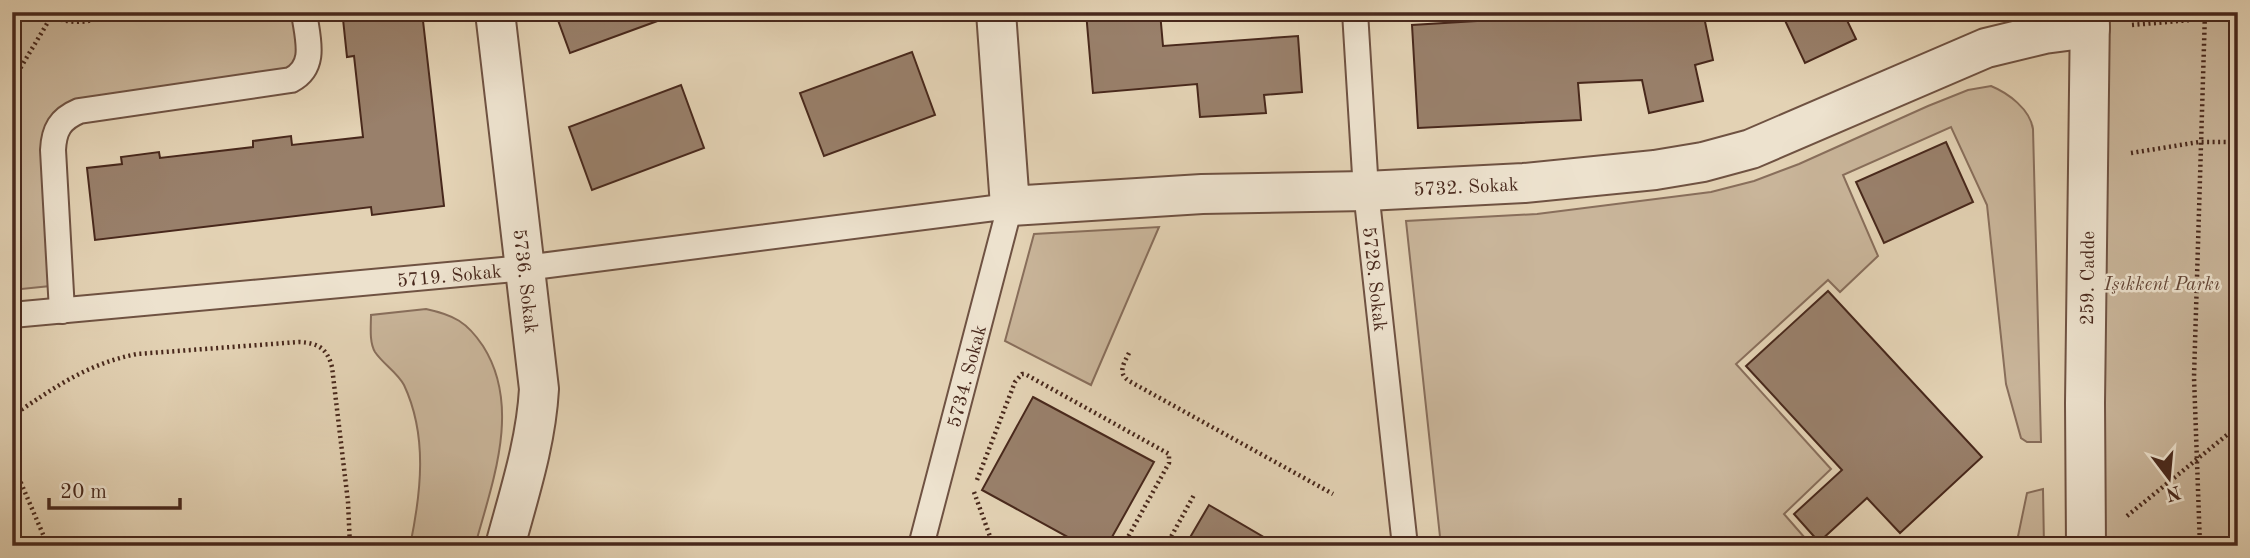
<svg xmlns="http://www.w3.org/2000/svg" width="2250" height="558" font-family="'Old Standard TT',serif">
<rect width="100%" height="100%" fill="#e3d2b4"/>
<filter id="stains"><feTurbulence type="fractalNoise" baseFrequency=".00286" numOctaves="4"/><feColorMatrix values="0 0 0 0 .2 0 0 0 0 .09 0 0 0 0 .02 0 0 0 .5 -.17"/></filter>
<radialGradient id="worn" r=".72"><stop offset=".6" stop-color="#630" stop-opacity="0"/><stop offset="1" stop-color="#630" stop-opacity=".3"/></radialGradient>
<path fill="#c9b59a" stroke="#886e5b" stroke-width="2" d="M12 12H304L308 63 59 125 60 285 12 290Z
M2090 12H2238V546H2086Z
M1991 86C2008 93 2030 109 2033 129L2041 442H2027L2021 438 2006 384 1987 205 1951 127 1843 175 1878 256 1840 292 1828 280 1736 364 1831 469 1784 514 1812 546H1708L1706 539 1673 546H1441L1406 221 1537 214 1711 192 1754 181 1799 164 1928 106 1968 90Z
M1159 227 1091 385 1005 341 1034 234Z
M426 309C454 315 467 322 483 346 522 407 492 483 475 546H410C421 493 428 436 404 385 397 372 383 364 375 352 369 342 371 326 371 315Z
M2043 489 2044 546H2016L2027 493Z"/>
<path fill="#99806b" stroke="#48281c" stroke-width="2" d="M351 12H422L444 206 372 215 371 207 95 240 87 168 122 164 121 157 159 152 160 158 253 147V141L291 136 292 145 363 137 354 56 347 57 343 19 352 18Z
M555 12H670L671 16 570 53Z
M1086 12H1160L1163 46 1298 36 1302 92 1264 95 1266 113 1200 117 1197 84 1093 93Z
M1627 12H1703L1713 60 1695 65 1703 101 1649 113 1642 80 1578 83 1581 120 1418 128 1412 25Z
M1781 12H1843L1856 39 1805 63Z
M912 52 935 115 824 156 800 93Z
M681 85 704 148 592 190 569 127Z
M1946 142 1973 202 1884 243 1856 182Z
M1828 291 1982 457 1900 533 1867 498 1819 542 1794 514 1842 470 1746 366Z
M1033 397 1154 462 1107 546H1084L982 490Z
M1209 505 1279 546H1185Z"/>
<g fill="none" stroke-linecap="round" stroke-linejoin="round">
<defs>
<g id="service">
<path id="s1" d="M1355 12 1366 191 1405 546"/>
<path d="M62 311 53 150C54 130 60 119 79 111L291 80C318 66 307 37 304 12"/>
<path id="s2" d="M12 315 525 268 1010 206 921 546"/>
</g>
<g id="minor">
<path id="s3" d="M495 12 539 389C536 443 519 494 505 546"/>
<path id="s4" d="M996 12 1010 206 1202 194 1366 191 1524 183 1655 170 1703 162 1751 149 1986 48 2044 34 2090 28"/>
<path id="s5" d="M2086 546 2085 403 2090 12"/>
</g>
</defs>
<use href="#service" stroke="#6f5242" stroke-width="28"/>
<use href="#minor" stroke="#6f5242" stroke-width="42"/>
<path stroke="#48281c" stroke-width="4.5" stroke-dasharray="2 3.5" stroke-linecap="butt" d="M40 12C63 23 88 27 110 12
M2132 25 2238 16
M12 82 51 17
M2131 153 2199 142H2238
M1129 353C1124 363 1117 373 1129 381L1333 494
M12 416C54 388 86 364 137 354L299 342C318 343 327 348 332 367L348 502 350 546
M12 462 48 546
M977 480 1015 382 1022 374H1025L1169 454V463L1123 546
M974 492 992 542
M2127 516 2238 426
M1166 546 1194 495
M2200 546 2194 377 2205 12"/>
<use href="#service" stroke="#ede2ce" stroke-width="24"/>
<use href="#minor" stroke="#ede2ce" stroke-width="38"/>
</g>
<g text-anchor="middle" stroke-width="5" stroke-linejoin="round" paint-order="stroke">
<g font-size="19" fill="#48281c" stroke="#ede2ce">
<text dy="7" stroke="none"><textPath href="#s4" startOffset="651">5732. Sokak</textPath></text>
<text dy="7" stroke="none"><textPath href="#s2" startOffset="439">5719. Sokak</textPath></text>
<text dy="7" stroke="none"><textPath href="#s1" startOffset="268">5728. Sokak</textPath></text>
<text dy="7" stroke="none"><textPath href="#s5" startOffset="268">259. Cadde</textPath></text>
<text dy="7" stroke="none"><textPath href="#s3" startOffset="271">5736. Sokak</textPath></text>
<text transform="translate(966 376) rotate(-75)" y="7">5734. Sokak</text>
</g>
<g font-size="19" font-style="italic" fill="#624435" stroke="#ede2ce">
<text x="2162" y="290">Işıkkent Parkı</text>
</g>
</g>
<rect width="2250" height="558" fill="none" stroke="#e3d2b4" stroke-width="42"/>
<rect x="14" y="14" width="2222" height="530" fill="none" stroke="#48281c" stroke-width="3.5"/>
<rect x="21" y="21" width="2208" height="516" fill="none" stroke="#48281c" stroke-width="2"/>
<g transform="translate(2169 478) rotate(164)" stroke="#ede2ce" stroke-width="5" paint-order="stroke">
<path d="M0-5L12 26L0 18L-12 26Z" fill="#48281c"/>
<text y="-10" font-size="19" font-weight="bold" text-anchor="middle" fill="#48281c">N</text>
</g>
<path d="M49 498v10h131v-10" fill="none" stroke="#48281c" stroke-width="3.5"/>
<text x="60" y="498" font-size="21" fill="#48281c" stroke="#ede2ce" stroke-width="5" paint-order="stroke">20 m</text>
<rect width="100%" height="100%" filter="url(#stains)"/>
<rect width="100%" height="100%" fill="url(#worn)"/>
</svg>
